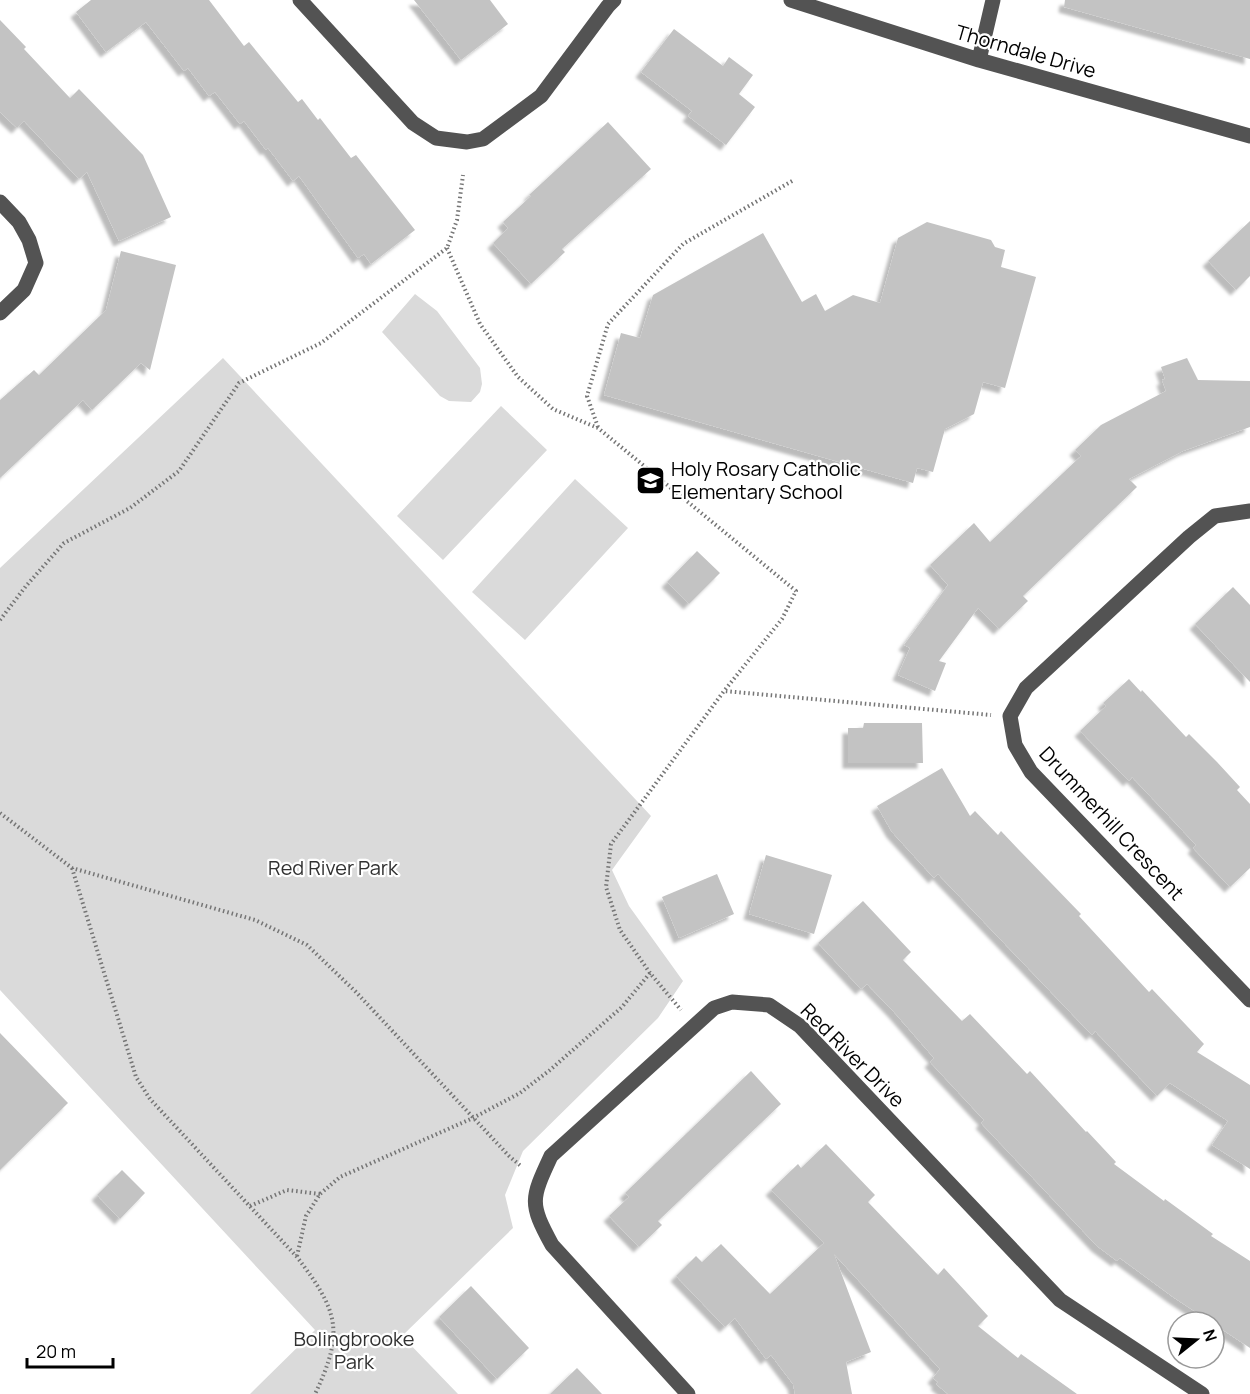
<svg xmlns="http://www.w3.org/2000/svg" width="1250" height="1394" viewBox="0 0 1250 1394" font-family="Manrope,sans-serif">
	<style>
		.green { fill: #dadada }
		.building { fill: #c3c3c3; filter: url(#shadow) }
		.lines { fill: none; stroke-linecap: round; stroke-linejoin: round }
		.path { stroke: #757575; stroke-width: 4; stroke-dasharray: 1.5 3; stroke-linecap: butt }
		.minor { stroke: #535353; stroke-width: 15 }
		.labels { text-anchor: middle; dominant-baseline: central; stroke-width: 4.5; stroke-linejoin: round; paint-order: stroke }
		.street-label { font-size: 20px; fill: #000; stroke: #fff }
		.poi-label { font-size: 20px; fill: #000; stroke: #fff; text-anchor: start }
		.park-label { font-size: 20px; fill: #313131; stroke: #fff }
	</style>
	<defs>
		<filter id="shadow"><feDropShadow dx="-5.5" dy="5.5" stdDeviation="1.5" flood-color="#0004"/></filter>
	</defs>
	<rect width="100%" height="100%" fill="#fff"/>
	<!-- green -->
	<path class="green" d="M415,294L437,311L480,368L482,384L480,392L471,402L449,401L440,396L382,332Z
		M223,358L651,816L612,870L629,906L683,981L658,1018L523,1151L505,1195L513,1228L402,1336L458,1394H250L315,1330L0,990V568Z
		M501,406L547,450L443,560L397,516Z
		M575,479L628,528L525,640L472,592Z"/>
	<!-- building -->
	<path class="building" d="M91,0H209L244,46L249,42L298,102L302,99L318,120L320,118L351,158L356,155L415,230L371,264L364,254L358,258L299,176L293,181L268,148L266,150L244,121L240,124L215,92L209,96L188,68L184,71L146,22L106,52L76,12Z
		M414,0H490L508,24L461,60Z
		M1065,0H1250V59L1064,7Z
		M0,20L26,47L24,49L70,98L79,89L143,155L171,217L119,241L87,172L79,179L24,121L17,128L0,112Z
		M674,29L723,66L729,57L753,75L739,94L755,107L726,145L688,116L692,111L641,72Z
		M608,122L651,169L562,249L565,252L531,284L493,243L508,228L503,222L531,196L529,195Z
		M1250,221V276L1236,290L1208,261Z
		M927,222L991,240L995,247L1005,250L1001,267L1036,277L1005,388L983,382L974,414L945,429L933,472L917,468L913,483L604,395L621,333L640,338L653,295L763,233L802,302L816,294L825,311L853,295L880,303L898,238Z
		M121,251L176,265L150,370L141,363L92,410L83,400L0,478V400L34,370L39,375L106,310Z
		M1187,358L1198,380L1250,381V427L1183,451L1129,479L1137,487L1023,596L1028,601L999,629L978,608L939,661L946,663L935,691L898,675L910,648L904,645L948,585L930,565L974,523L990,542L1081,456L1075,450L1101,425L1166,391L1162,380L1165,379L1161,367Z
		M697,551L720,573L689,604L667,582Z
		M1233,587L1250,605V682L1195,624Z
		M1129,679L1141,692L1142,690L1186,737L1189,734L1217,762L1240,787L1237,790L1250,804V868L1230,887L1193,848L1196,845L1168,815L1132,777L1129,781L1080,731L1106,706L1103,703Z
		M864,723H922L923,763H848V728H863Z
		M942,768L970,816L975,811L998,835L1001,831L1019,850L1081,914L1079,916L1149,992L1152,989L1204,1044L1197,1052L1250,1085V1169L1212,1145L1228,1121L1170,1083L1157,1096L1095,1031L1092,1035L938,874L934,878L892,832L877,806Z
		M766,855L832,875L814,934L749,914Z
		M717,874L734,914L679,938L662,897Z
		M863,901L911,952L903,960L962,1021L970,1014L1027,1074L1030,1071L1086,1132L1087,1131L1116,1162L1114,1164L1164,1201L1165,1199L1213,1234L1211,1236L1250,1261V1348L1214,1324V1322H1211L1173,1297L1120,1258L1117,1261L1097,1246L981,1123L984,1120L930,1062L934,1058L894,1012L867,984L861,989L818,943Z
		M0,1033L68,1103L0,1170Z
		M751,1071L781,1104L658,1221L662,1225L639,1247L609,1216L629,1197L625,1193Z
		M826,1144L875,1195L868,1202L938,1275L944,1268L988,1316L978,1326L1018,1358L1021,1354L1077,1394H948L936,1384L938,1382L933,1378L940,1369L834,1254L871,1352L846,1362L852,1394H795L793,1384L771,1355L766,1359L735,1318L725,1327L676,1276L696,1256L702,1262L721,1244L770,1294L824,1243L771,1190L798,1164L801,1168Z
		M122,1170L145,1193L120,1219L97,1195Z
		M471,1286L529,1348L497,1379L439,1317Z
		M577,1368L602,1394H550Z"/>
	<g class="lines">
		<!-- path -->
		<path class="path" d="M447,248L480,324L518,377L553,409L598,428L796,591L782,619L724,691
			M598,427L587,396L608,324L683,244L794,180
			M0,620L26,586L64,543L130,508L179,471L239,383L321,343L447,248L457,220L463,175
			M0,813L72,868L255,920L307,945L356,992L509,1156L522,1167
			M72,868L136,1077L150,1099L297,1257C338,1311 345,1331 315,1394
			M650,973L620,930L606,887L611,844L724,691L991,715
			M250,1206L287,1190L320,1194
			M297,1256L306,1216L320,1194L340,1177L473,1118L520,1093L550,1070L622,1007L650,973L681,1010"/>
		<!-- minor -->
		<path class="minor" d="M300,0L413,123L436,138L467,142L483,139L541,96L608,6L614,0
			M791,0L979,60L1250,136
			M979,60L993,0
			M0,202L19,222L29,240L36,263L24,290L0,313
			M1250,511L1215,516L1189,537L1026,688L1010,716L1015,745L1031,772L1250,1000
			M688,1394L552,1245C529,1203 531,1199 551,1156L714,1008L732,1002L769,1005L800,1026L1060,1300L1202,1394"/>
	</g>
	<!-- icons -->
	<defs>
		<symbol id="school-square" viewBox="-11 -11 22 22"><rect x="-9" y="-9" width="18" height="18" rx="4" fill="#000" stroke="#fff"/><path d="M0-5L7-2L0 1L-7-2ZM-4 1L0 2.5L4 1V4Q0 6-4 4Z" fill="#fff"/></symbol>
	</defs>
	<g fill-rule="evenodd">
		<use href="#school-square" x="634" y="464" width="33" height="33"/>
	</g>
	<g class="labels">
		<!-- street labels -->
		<g class="street-label">
			<text transform="translate(1026 51) rotate(16)">Thorndale Drive</text>
			<text transform="translate(1112 823) rotate(47)">Drummerhill Crescent</text>
			<text transform="translate(853 1055) rotate(45)">Red River Drive</text>
		</g>
		<!-- poi labels -->
		<g class="poi-label">
			<text x="671" y="468">Holy Rosary Catholic<tspan x="671" dy="23">Elementary School</tspan></text>
		</g>
		<!-- park labels -->
		<g class="park-label">
			<text x="333" y="867">Red River Park</text>
			<text x="354" y="1338">Bolingbrooke<tspan x="354" dy="23">Park</tspan></text>
		</g>
	</g>
	<!-- north arrow -->
	<g transform="translate(1196 1340) rotate(72)"><circle r="28" fill="#ffffff" stroke="#999999" stroke-width="1.5"/>
	<path d="M0-4.5L10 22L0 15L-10 22Z" fill="#000000"/>
	<text y="-9" font-size="16" font-weight="bold" text-anchor="middle" fill="#000000">N</text>
	</g>
	<!-- scale -->
	<path d="M27 1358v9h86v-9" fill="none" stroke="#000000" stroke-width="3"/>
	<text x="36" y="1358" font-size="18" fill="#000000" stroke="#ffffff" stroke-width="4.5" paint-order="stroke">20 m</text>
</svg>
